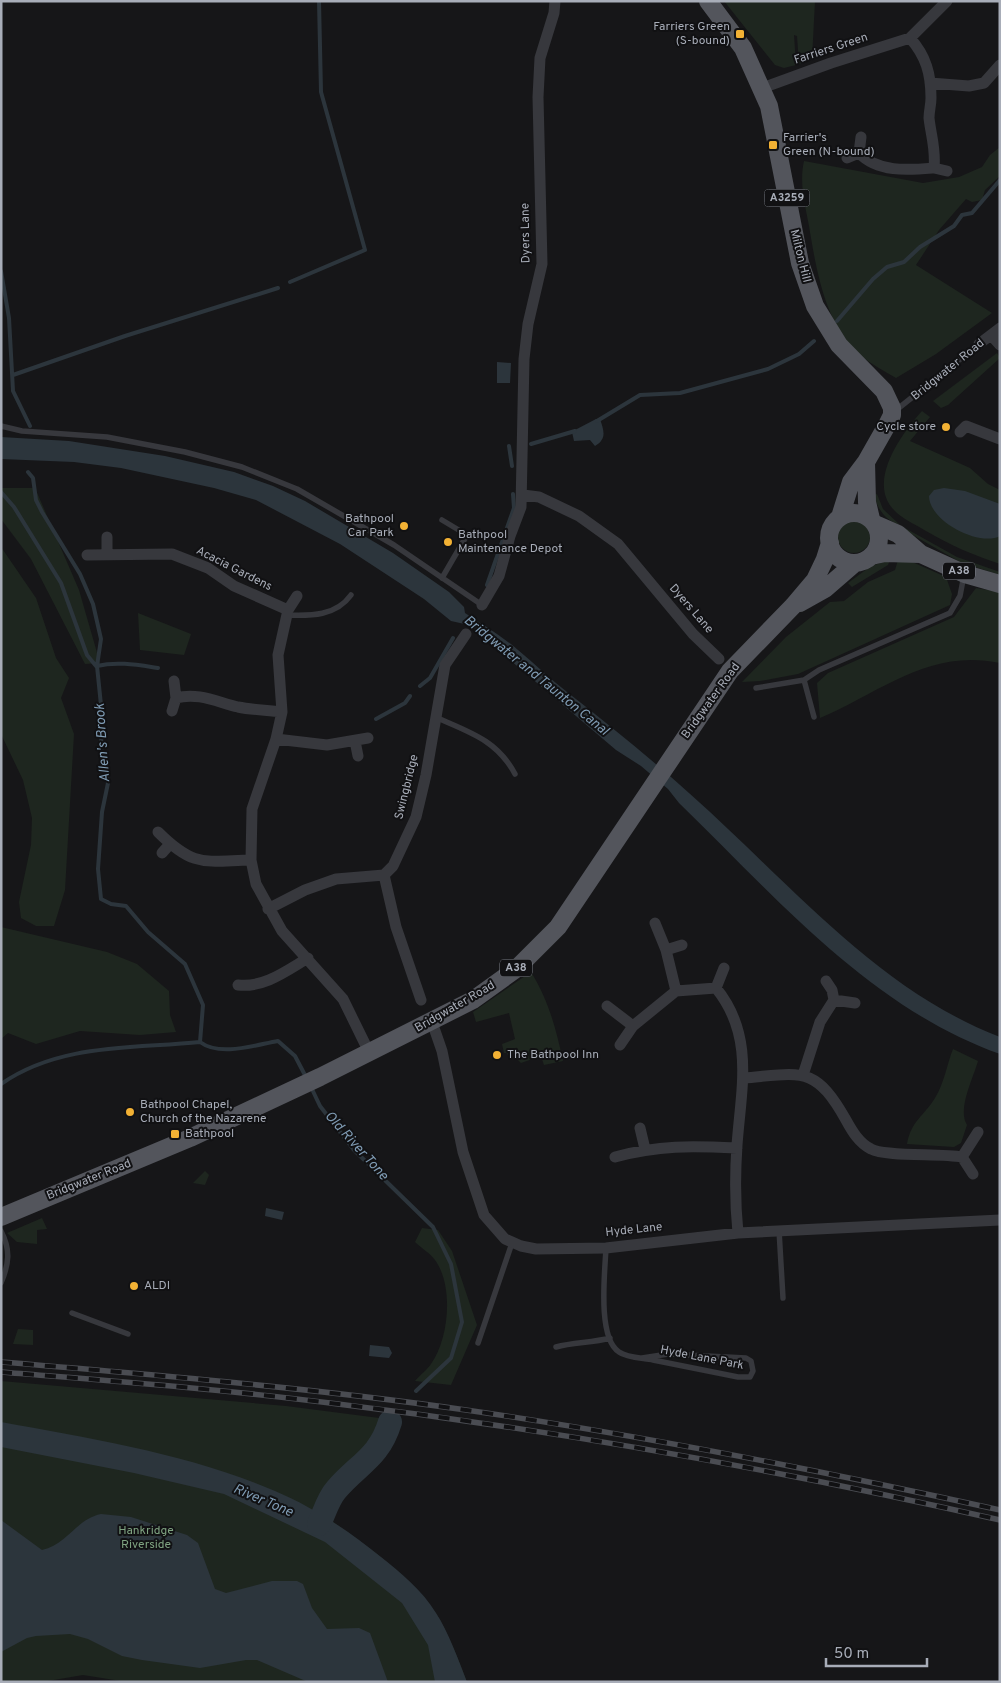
<svg xmlns="http://www.w3.org/2000/svg" width="1001" height="1683" viewBox="0 0 1001 1683" font-family="Overpass,sans-serif">
	<style>
		.green { fill: #1e261f }
		.water { fill: #2c353c }
		.lines { fill: none; stroke-linecap: round; stroke-linejoin: round }
		.stream { stroke: #2c353c; stroke-width: 4 }
		.river { stroke: #2c353c; stroke-width: 24 }
		.lane { stroke: #37383d; stroke-width: 5.5 }
		.street { stroke: #37383d; stroke-width: 11 }
		.primary { stroke: #53555c; stroke-width: 18 }
		.rail-casing { stroke: #4a4c52; stroke-width: 5.5 }
		.rail { stroke: #111113; stroke-width: 4; stroke-dasharray: 11; stroke-linecap: butt }
		.poi-dot { fill: #f2b134; stroke: #111113; stroke-width: 2 }
		.labels { text-anchor: middle; dominant-baseline: central; stroke-width: 4; stroke-linejoin: round; paint-order: stroke }
		.shield { fill: #111113; stroke: #7b7e86; stroke-width: 1 }
		.shield-label { font-size: 11px; font-weight: bold; fill: #a8adb8 }
		.poi-label { font-size: 12px; fill: #a8adb8; stroke: #111113; text-anchor: start }
		.street-label { font-size: 12px; fill: #a8adb8; stroke: #111113 }
		.park-label { font-size: 12px; fill: #7fa381; stroke: #111113 }
		.water-label { font-size: 14px; font-style: italic; fill: #7f9bb3; stroke: #111113 }
	</style>
	<rect width="100%" height="100%" fill="#161618"/>
	<!-- green -->
	<path class="green" d="M724,1H815L812,59L799,64L797,36L794,35L796,65L784,68L775,65Z
		M1000,147V176L985,190L982,200L972,202L966,199L939,230L916,265L992,313L936,354L896,378C884,371 871,364 860,355C825,326 816,268 809,226C805,204 799,183 804,161L923,183L959,177L982,167L990,155Z
		M997,353L1000,358L948,405L941,408L933,401Z
		M922,411L930,417L910,441L970,468L988,484L1000,490V564C973,555 950,545 926,531C915,524 902,519 894,510C866,481 903,432 922,411Z
		M1,488H35L79,590L100,663L85,664L31,559L1,519Z
		M877,494L883,509L900,525C885,520 878,510 874,495Z
		M838 537a16 16 0 1 1 32 0a16 16 0 1 1-32 0Z
		M905,528L957,557L1000,572V575L960,562L904,530Z
		M1,547L36,598L56,658L69,678L61,698L74,734L65,890L54,926H36L21,918L19,902L31,845L32,818L23,780L1,734Z
		M890,560L888,565L852,587L848,583L871,566Z
		M898,560L910,561L946,577L952,594L950,605L798,674L760,681L742,682L786,637L830,602L844,601L868,582L895,570Z
		M976,588L1000,592V663C929,648 881,692 820,718L817,683L828,673L954,617Z
		M138,613L191,634L184,655L140,650Z
		M1,927L107,952L137,964L169,991L170,1015L176,1032L140,1035L80,1031L36,1044L8,1033L1,1039Z
		M531,972C549,1001 556,1029 563,1061L544,1065L541,1056L521,1063L516,1058H509L507,1053H504L502,1044L515,1039L509,1013L476,1022L473,1012Z
		M953,1049L978,1061C973,1079 957,1109 967,1125L961,1143L954,1147L907,1144C911,1121 924,1116 935,1098C944,1084 947,1064 953,1049Z
		M205,1171L209,1175L205,1185L193,1183Z
		M42,1218L47,1229L37,1230V1244L17,1242L7,1233Z
		M422,1228L438,1230L452,1251L477,1325L451,1385L415,1381C420,1375 427,1370 431,1364C449,1339 454,1286 435,1260C430,1253 421,1248 415,1242Z
		M18,1329L33,1330V1345L13,1344Z
		M1,1381L286,1406L387,1419L394,1435L391,1448L346,1486L331,1508L329,1519C367,1546 407,1573 435,1612C446,1628 460,1663 467,1682H127L83,1675L48,1681L1,1682Z"/>
	<!-- water -->
	<path class="water" d="M497,362L511,363L510,383H497Z
		M596,419H600C604,431 607,439 595,446L590,440L574,441L572,432L575,430Z
		M1,437L69,441L165,456L234,472L273,486L305,501L393,553L449,592L464,607L465,613C483,625 502,636 518,650C534,663 550,679 567,692C622,735 677,780 728,829C811,907 891,995 1000,1037V1054C870,1008 775,896 679,803L668,789L641,766L616,750L469,625L451,621L424,599L340,544L256,500L214,488L121,468L74,462L1,459Z
		M944,488L965,491L1000,504V536C979,547 929,521 929,496L934,490Z
		M266,1208L284,1212L282,1220L265,1216Z
		M370,1345L389,1347L392,1353L389,1358L369,1356Z
		M1,1422C93,1439 189,1454 275,1491C313,1507 349,1531 381,1557C401,1573 422,1590 436,1613C448,1631 459,1661 467,1682H435L428,1645L402,1603L325,1542L224,1494L134,1473L1,1447Z
		M101,1514L131,1517L187,1535L198,1543L215,1589L226,1593L272,1581H297L303,1584L312,1608L327,1629L359,1628L370,1633L388,1682H308L257,1660H246L200,1668L142,1660L122,1656L88,1639L70,1634L36,1636L27,1638L1,1652V1520L42,1550C67,1545 76,1519 101,1514Z"/>
	<g class="lines">
		<!-- stream -->
		<path class="stream" d="M1,271L9,318L13,391L30,426
			M290,282L365,250L321,92L319,1
			M837,321L873,279L887,267L904,262L920,247L954,226L962,215L972,213L1000,180
			M13,375L125,336L278,288
			M597,421L640,395L680,393L768,369L799,354L814,341
			M531,444L575,431
			M509,446L512,466
			M28,472L33,478L36,500L42,512L80,574L93,604L101,639L97,666L102,715L101,749L108,783L102,812L98,869L101,899L111,904L126,906L148,932L185,964L203,1005L200,1042
			M1,492L14,507L61,583L87,655L96,666
			M487,585L514,508L513,494
			M97,666C117,661 138,665 158,668
			M420,686L430,678L453,638
			M376,719L405,703L410,696
			M1,1084C60,1043 132,1049 200,1042C220,1057 255,1045 278,1041L295,1056L307,1079
			M311,1087L320,1106L354,1150L433,1227L451,1264L462,1322L451,1358L416,1391"/>
		<!-- river -->
		<path class="river" d="M319,1524C324,1514 328,1499 336,1490C358,1464 379,1458 390,1422"/>
		<!-- lane -->
		<path class="lane" d="M895,411L979,344
			M1,426L22,431L107,437L185,452L242,467L297,489L394,545L482,605
			M442,520L467,535L442,578
			M287,615C311,616 336,616 351,595
			M804,680L814,717
			M756,688L804,680L819,670L950,613L960,596L964,575
			M435,717C469,732 497,740 515,774
			M779,1230L783,1298
			M1,1231C11,1250 9,1264 1,1283
			M606,1248C605,1271 597,1338 619,1352C627,1358 644,1358 653,1360L738,1377H750L753,1371L751,1361L746,1358L668,1354L642,1358
			M72,1313L128,1334
			M478,1343L512,1243
			M556,1347C574,1342 592,1343 610,1338"/>
		<!-- street -->
		<path class="street" d="M930,83L969,86L984,83L1000,65
			M762,88L831,63L910,38L947,1
			M859,153C878,173 909,170 934,168C936,149 931,136 929,118C929,111 931,105 931,98C931,74 926,56 910,38
			M847,158L859,153L861,137
			M934,168L947,171
			M991,335L1000,345
			M979,344L1000,328
			M960,432L966,426L1000,439
			M523,495L539,497L579,516L618,544L693,634L719,659
			M107,537V554
			M87,555L172,554L208,568L234,586L288,610L278,655L282,712
			M482,605L499,576L510,536L521,507L524,359L528,324L542,264L538,97L540,58L554,13L555,1
			M288,610L297,596
			M174,681L176,698
			M172,711L176,698C198,692 217,702 238,707C252,710 267,710 282,712L276,739L252,809L251,860L256,884L282,931L343,999L369,1052
			M276,739L327,745L368,738
			M355,741L358,756
			M158,832C194,868 204,861 251,860
			M162,853L170,844
			M384,875L393,866L416,817L426,775L445,665L466,634
			M384,875L396,927L421,1000
			M268,909L305,890L336,879L384,875
			M655,923L666,950L676,991
			M666,950L682,945
			M238,985C264,988 286,971 308,958
			M716,988L724,968
			M834,1000L855,1003
			M607,1006L633,1026
			M432,1022L442,1051L463,1152L484,1215L505,1239L521,1246L536,1249L606,1248L738,1233L1000,1220
			M620,1045L633,1026L676,991L716,988C755,1036 741,1089 737,1145C735,1174 735,1204 738,1233
			M803,1075L820,1022L834,1000L832,990L826,981
			M744,1078C802,1073 815,1065 846,1120C852,1131 859,1143 871,1149C886,1157 940,1153 962,1157L978,1132
			M640,1128L645,1149
			M615,1157C659,1145 691,1146 737,1148
			M962,1157L973,1174"/>
		<!-- primary -->
		<path class="primary" d="M708,1L743,48L769,106L800,263L815,306L839,345L884,391L892,408V415L887,425L866,462L851,482L840,517
			M866,462L867,502L871,519
			M829 538a25 25 0 1 1 50 0a25 25 0 1 1-50 0Z
			M875,524L898,534L921,554L965,574L1000,584
			M871,556L885,553L921,554
			M800,603L825,589L855,563
			M1,1217L190,1138L320,1077L473,1000L516,969L558,927L730,671L793,606L815,580L825,559L830,543"/>
		<defs>
			<path id="rail" d="M1,1362C156,1375 312,1388 466,1410C645,1436 823,1471 1000,1510
				M1,1372C111,1381 221,1389 330,1403C555,1430 779,1470 1000,1520"/>
		</defs>
		<!-- rail casing -->
		<use href="#rail" class="rail-casing"/>
		<!-- rail -->
		<use href="#rail" class="rail"/>
	</g>
	<!-- markers -->
	<g class="poi-dot">
		<rect x="735" y="29" width="10" height="10" rx="2.5"/>
		<rect x="768" y="140" width="10" height="10" rx="2.5"/>
		<circle cx="946" cy="427" r="5"/>
		<circle cx="404" cy="526" r="5"/>
		<circle cx="448" cy="542" r="5"/>
		<circle cx="497" cy="1055" r="5"/>
		<circle cx="130" cy="1112" r="5"/>
		<rect x="170" y="1129" width="10" height="10" rx="2.5"/>
		<circle cx="134" cy="1286" r="5"/>
	</g>
	<g class="labels">
		<!-- shield labels -->
		<g class="shield">
			<rect x="764.5" y="189.5" width="45" height="17" rx="4"/>
			<rect x="943" y="562.5" width="32" height="17" rx="4"/>
			<rect x="500" y="959.5" width="32" height="17" rx="4"/>
		</g>
		<g class="shield-label">
			<text x="787" y="198">A3259</text>
			<text x="959" y="571">A38</text>
			<text x="516" y="968">A38</text>
		</g>
		<!-- poi labels -->
		<g class="poi-label">
			<text x="730" y="27" text-anchor="end">Farriers Green<tspan x="730" dy="14">(S-bound)</tspan></text>
			<text x="783" y="138">Farrier's<tspan x="783" dy="14">Green (N-bound)</tspan></text>
			<text x="936" y="427" text-anchor="end">Cycle store</text>
			<text x="394" y="519" text-anchor="end">Bathpool<tspan x="394" dy="14">Car Park</tspan></text>
			<text x="458" y="535">Bathpool<tspan x="458" dy="14">Maintenance Depot</tspan></text>
			<text x="507" y="1055">The Bathpool Inn</text>
			<text x="140" y="1105">Bathpool Chapel,<tspan x="140" dy="14">Church of the Nazarene</tspan></text>
			<text x="185" y="1134">Bathpool</text>
			<text x="144" y="1286">ALDI</text>
		</g>
		<!-- street labels -->
		<g class="street-label">
			<text transform="translate(831 49) rotate(-18)">Farriers Green</text>
			<text transform="translate(526 233) rotate(-91)">Dyers Lane</text>
			<text transform="translate(800 256) rotate(76)">Milton Hill</text>
			<text transform="translate(948 370) rotate(-39)">Bridgwater Road</text>
			<text transform="translate(234 569) rotate(27)">Acacia Gardens</text>
			<text transform="translate(691 609) rotate(49)">Dyers Lane</text>
			<text transform="translate(711 701) rotate(-54)">Bridgwater Road</text>
			<text transform="translate(407 787) rotate(-76)">Swingbridge</text>
			<text transform="translate(455 1007) rotate(-30)">Bridgwater Road</text>
			<text transform="translate(89 1180) rotate(-22)">Bridgwater Road</text>
			<text transform="translate(634 1230) rotate(-6)">Hyde Lane</text>
			<text transform="translate(702 1358) rotate(11)">Hyde Lane Park</text>
		</g>
		<!-- park labels -->
		<g class="park-label">
			<text x="146" y="1531">Hankridge<tspan x="146" dy="14">Riverside</tspan></text>
		</g>
		<!-- water labels -->
		<g class="water-label">
			<text transform="translate(536 676) rotate(39)">Bridgwater and Taunton Canal</text>
			<text transform="translate(103 743) rotate(-94)">Allen's Brook</text>
			<text transform="translate(356 1146) rotate(48)">Old River Tone</text>
			<text transform="translate(263 1501) rotate(23)">River Tone</text>
		</g>
	</g>
	<!-- border -->
	<rect width="1001" height="1683" fill="none" stroke="#a8adb8" stroke-width="5"/>
	<!-- scale -->
	<path d="M826 1658v8h101v-8" fill="none" stroke="#a8adb8" stroke-width="2.5"/>
	<text x="834" y="1658" font-size="15" fill="#a8adb8" stroke="#111113" stroke-width="4" paint-order="stroke">50 m</text>
</svg>
